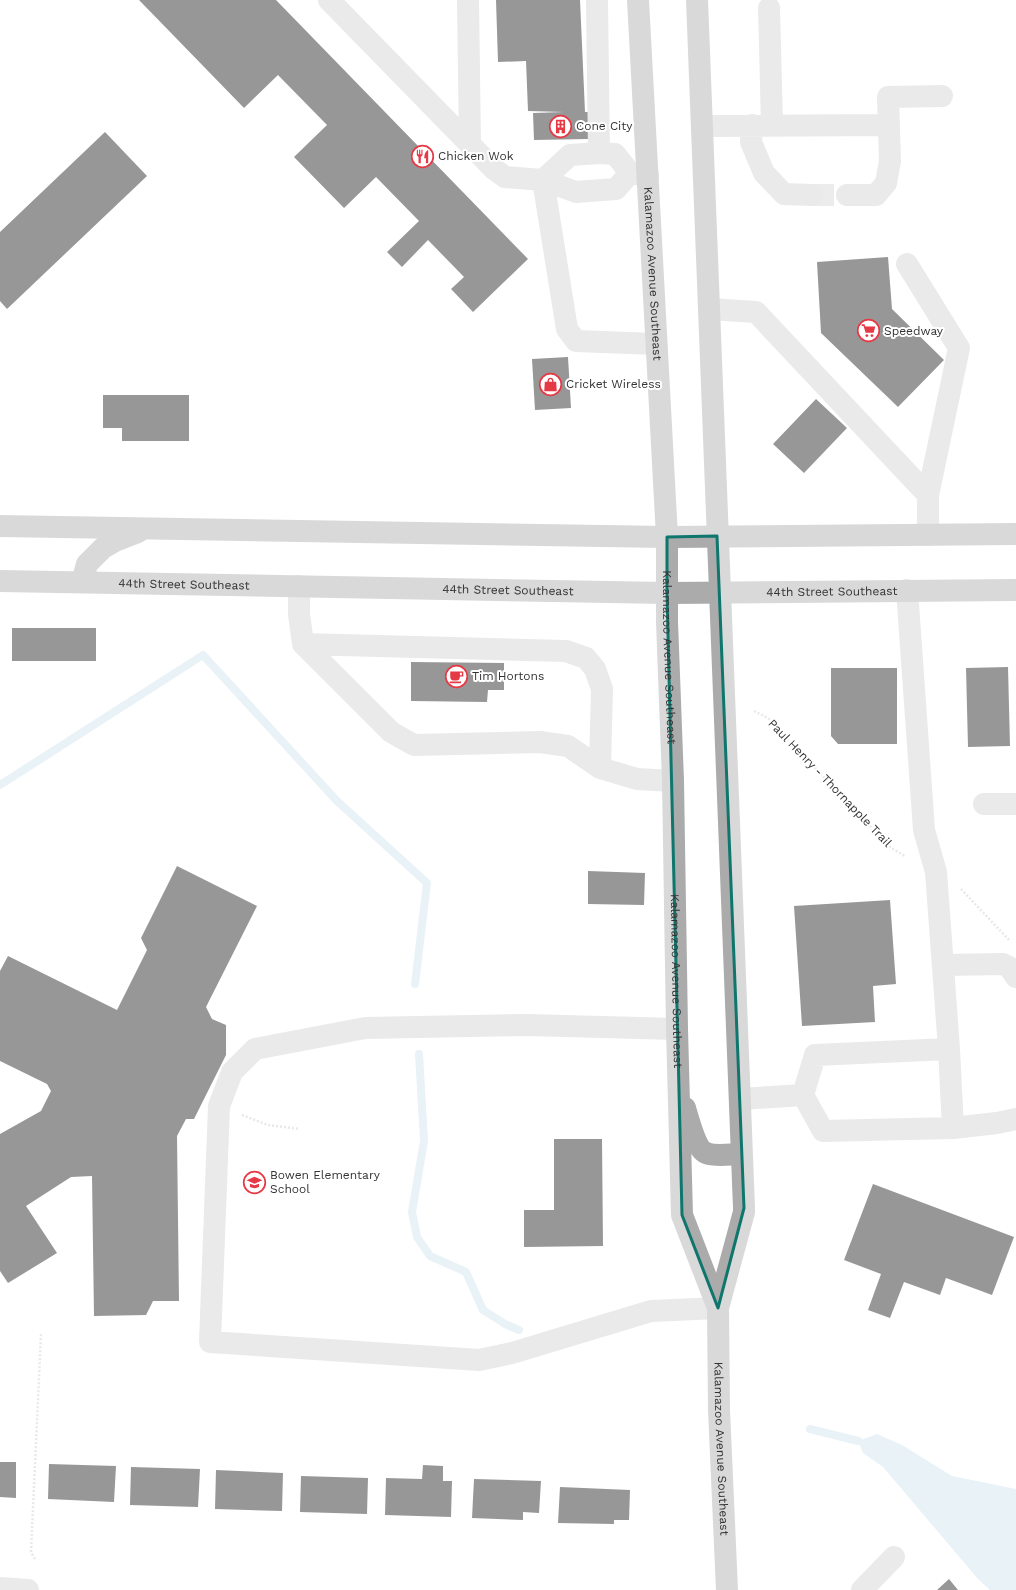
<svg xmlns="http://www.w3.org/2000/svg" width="1016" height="1590" viewBox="0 0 1016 1590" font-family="'Work Sans',sans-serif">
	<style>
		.water { fill: #cfe2ee }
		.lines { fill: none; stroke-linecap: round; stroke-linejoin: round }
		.stream { stroke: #cfe2ee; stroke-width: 8 }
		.building { fill: #1a1a1a }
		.minor-tunnel { stroke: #d6d6d6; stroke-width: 22; stroke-dasharray: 22 11; stroke-linecap: butt }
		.path { stroke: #cdcdcd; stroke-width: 2.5; stroke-dasharray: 2 2; stroke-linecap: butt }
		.minor { stroke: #d0d0d0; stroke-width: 22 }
		.major { stroke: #ababab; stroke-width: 22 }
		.marked { fill: none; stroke: #0f766e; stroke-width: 3; stroke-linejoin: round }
		.labels { text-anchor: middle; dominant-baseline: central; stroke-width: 4; stroke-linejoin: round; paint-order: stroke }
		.poi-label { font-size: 12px; fill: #333; stroke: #fff; text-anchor: start }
		.street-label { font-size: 12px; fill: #333; stroke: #fff }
	</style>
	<rect width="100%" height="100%" fill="#fff"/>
	<!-- water -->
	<path class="water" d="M877,1434L902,1445L952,1476L1016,1489V1590H990L978,1579L883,1467L863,1453L858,1441Z"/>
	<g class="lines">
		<!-- stream -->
		<path class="stream" d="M0,785L203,655L337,801L427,883L415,984
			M419,1054L424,1141L412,1212L417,1237L430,1256L466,1272L483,1310L505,1324L519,1330
			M810,1429L858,1441"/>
	</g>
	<!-- building -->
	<path class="building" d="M139,0H276L528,259L473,312L451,289L464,277L428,240L402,267L387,252L419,221L376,177L344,208L294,157L327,125L278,75L244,108Z
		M496,0H580L585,112H588V139L534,140L533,113L564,112L528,111L526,61L498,62Z
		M105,132L147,176L7,309L0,301V232Z
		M888,257L892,309L944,360L898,407L821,333L817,262Z
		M568,357L571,408L535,410L532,359Z
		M103,395H189V441H122V428H103Z
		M816,399L847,428L804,473L773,444Z
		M12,628H96V661H12Z
		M411,662L504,663V690H488L487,702L411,701Z
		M1008,667L1010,746L968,747L966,668Z
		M831,668H897V744H838L831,736Z
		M177,866L257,906L206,1007L212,1019L226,1025V1055L194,1119H186L177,1136L179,1301H153L146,1315L94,1316L92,1176L71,1177L26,1206L57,1253L8,1283L0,1271V1134L41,1111L51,1091L47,1084L0,1061V971L8,956L117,1010L147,950L141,938Z
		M588,871L645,873L644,905L588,904Z
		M890,900L896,984L873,986L875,1022L802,1026L794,906Z
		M554,1139H602L603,1246L524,1247V1210H554Z
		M873,1184L1014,1237L992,1295L946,1278L940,1295L904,1282L890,1318L868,1310L881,1274L844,1260Z
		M0,1462H16V1498L0,1497Z
		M49,1464L116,1466L114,1502L48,1499Z
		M423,1465L443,1466V1481H452L451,1517L385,1515L386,1478L422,1479Z
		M131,1467L200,1469L198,1507L130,1505Z
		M216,1470L283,1473L282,1511L215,1509Z
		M301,1476L368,1478L367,1514L300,1512Z
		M474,1479L541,1481L539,1513L523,1512V1520L472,1518Z
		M560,1487L630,1490L629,1520H614V1524L558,1523Z
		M949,1579L958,1590H937Z"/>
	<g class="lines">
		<!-- minor-tunnel -->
		<path class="minor-tunnel" d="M812,195H847"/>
		<!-- path -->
		<path class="path" d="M754,711L768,718L891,848L905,856
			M961,889L1010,941
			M242,1115L268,1125L300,1129
			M35,1559L31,1552L41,1334"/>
		<!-- minor -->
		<path class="minor" d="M329,0L494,169L505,177L543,180L567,329L576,341L656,344
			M468,0L470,145
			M597,0L599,153
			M769,8L772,125
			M752,125L751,142L764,173L784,194L812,195
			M702,126L888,125
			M630,173L616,189L576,192L543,180L570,155L599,153L615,154L630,173L648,176
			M847,195H876L886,183L890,161L888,97L942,96
			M907,264L959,348L928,495
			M709,309L756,312L928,495V535
			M299,586V614L303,644L391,732L414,745L540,742L568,746L600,768L637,779L673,781
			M907,590L924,830L936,872L949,1049
			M303,644L566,651L586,658L595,669L602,689L600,768
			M984,804H1016
			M943,965L1003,964L1009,967L1016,977
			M677,1029L527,1025L365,1028L255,1049L232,1072L219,1106L210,1342L479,1360L512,1353L651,1311L718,1308
			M740,1099L803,1095L815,1055L949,1049L953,1128L823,1131L803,1095
			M953,1128L997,1123L1016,1119
			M0,1588L28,1590
			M862,1590L894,1557"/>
		<!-- major -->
		<g class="major">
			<path id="s1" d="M638,0L667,537V622L673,781L677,1029L682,1215L718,1308"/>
			<path id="s2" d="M697,0L744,1208V1212L718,1308L719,1410L727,1590"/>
			<path d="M0,526L667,537L1016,534"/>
			<path id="s3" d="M0,581L667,593L1016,590"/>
			<path d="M82,582L87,564L103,548L115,541L138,532"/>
			<path d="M685,1108C688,1118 696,1149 706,1153C716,1157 731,1154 741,1154"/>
		</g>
	</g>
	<!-- marked area -->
	<path d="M0 0H1016V1590H0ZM717,536L744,1208L718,1308L682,1215L667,593V537Z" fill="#fff" fill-opacity=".55" fill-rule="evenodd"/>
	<path class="marked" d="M717,536L744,1208L718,1308L682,1215L667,593V537Z"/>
	<!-- icons -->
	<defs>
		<symbol id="building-ring" viewBox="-11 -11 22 22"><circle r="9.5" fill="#fff" stroke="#e63946" stroke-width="1.5"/><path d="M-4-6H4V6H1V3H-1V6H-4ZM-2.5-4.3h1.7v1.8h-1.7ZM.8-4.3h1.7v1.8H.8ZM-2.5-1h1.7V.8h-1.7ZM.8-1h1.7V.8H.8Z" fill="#e63946"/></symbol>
		<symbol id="restaurant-ring" viewBox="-11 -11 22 22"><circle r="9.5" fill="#fff" stroke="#e63946" stroke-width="1.5"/><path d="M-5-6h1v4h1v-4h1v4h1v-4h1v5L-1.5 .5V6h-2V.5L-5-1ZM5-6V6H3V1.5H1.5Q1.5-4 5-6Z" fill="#e63946"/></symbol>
		<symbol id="supermarket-ring" viewBox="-11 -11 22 22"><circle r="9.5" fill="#fff" stroke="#e63946" stroke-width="1.5"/><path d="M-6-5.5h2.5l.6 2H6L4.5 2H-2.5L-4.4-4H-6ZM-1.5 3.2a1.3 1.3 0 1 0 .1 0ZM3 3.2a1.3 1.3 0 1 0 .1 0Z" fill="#e63946"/></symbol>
		<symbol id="shop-ring" viewBox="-11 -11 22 22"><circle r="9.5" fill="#fff" stroke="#e63946" stroke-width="1.5"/><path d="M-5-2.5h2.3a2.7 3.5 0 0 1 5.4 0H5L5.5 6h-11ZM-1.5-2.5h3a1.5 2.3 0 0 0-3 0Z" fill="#e63946"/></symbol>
		<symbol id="cafe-ring" viewBox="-11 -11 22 22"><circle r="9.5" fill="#fff" stroke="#e63946" stroke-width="1.5"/><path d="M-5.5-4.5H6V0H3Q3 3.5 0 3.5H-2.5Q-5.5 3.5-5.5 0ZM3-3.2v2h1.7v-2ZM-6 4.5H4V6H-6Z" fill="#e63946"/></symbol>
		<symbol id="school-ring" viewBox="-11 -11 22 22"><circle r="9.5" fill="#fff" stroke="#e63946" stroke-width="1.5"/><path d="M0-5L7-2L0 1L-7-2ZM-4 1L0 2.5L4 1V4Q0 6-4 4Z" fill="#e63946"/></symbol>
	</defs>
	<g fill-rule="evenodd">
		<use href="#building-ring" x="548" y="114" width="25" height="25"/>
		<use href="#restaurant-ring" x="410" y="144" width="25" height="25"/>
		<use href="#supermarket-ring" x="856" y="318" width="25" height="25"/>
		<use href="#shop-ring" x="538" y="372" width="25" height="25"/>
		<use href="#cafe-ring" x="444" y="664" width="25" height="25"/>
		<use href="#school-ring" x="242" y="1170" width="25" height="25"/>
	</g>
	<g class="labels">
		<!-- poi labels -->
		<g class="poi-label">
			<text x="576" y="126">Cone City</text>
			<text x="438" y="156">Chicken Wok</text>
			<text x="884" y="331">Speedway</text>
			<text x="566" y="384">Cricket Wireless</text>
			<text x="472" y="676">Tim Hortons</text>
			<text x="270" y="1175">Bowen Elementary<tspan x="270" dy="14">School</tspan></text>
		</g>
		<!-- street labels -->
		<g class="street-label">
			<text stroke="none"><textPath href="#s1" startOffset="274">Kalamazoo Avenue Southeast</textPath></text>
			<text stroke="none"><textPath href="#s3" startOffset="184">44th Street Southeast</textPath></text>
			<text stroke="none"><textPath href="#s3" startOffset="508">44th Street Southeast</textPath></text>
			<text stroke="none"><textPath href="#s3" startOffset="832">44th Street Southeast</textPath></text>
			<text stroke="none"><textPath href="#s1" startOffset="658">Kalamazoo Avenue Southeast</textPath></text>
			<text transform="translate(830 783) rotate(46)">Paul Henry - Thornapple Trail</text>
			<text stroke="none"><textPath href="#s1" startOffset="982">Kalamazoo Avenue Southeast</textPath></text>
			<text stroke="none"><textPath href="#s2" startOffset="1453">Kalamazoo Avenue Southeast</textPath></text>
		</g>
	</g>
</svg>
